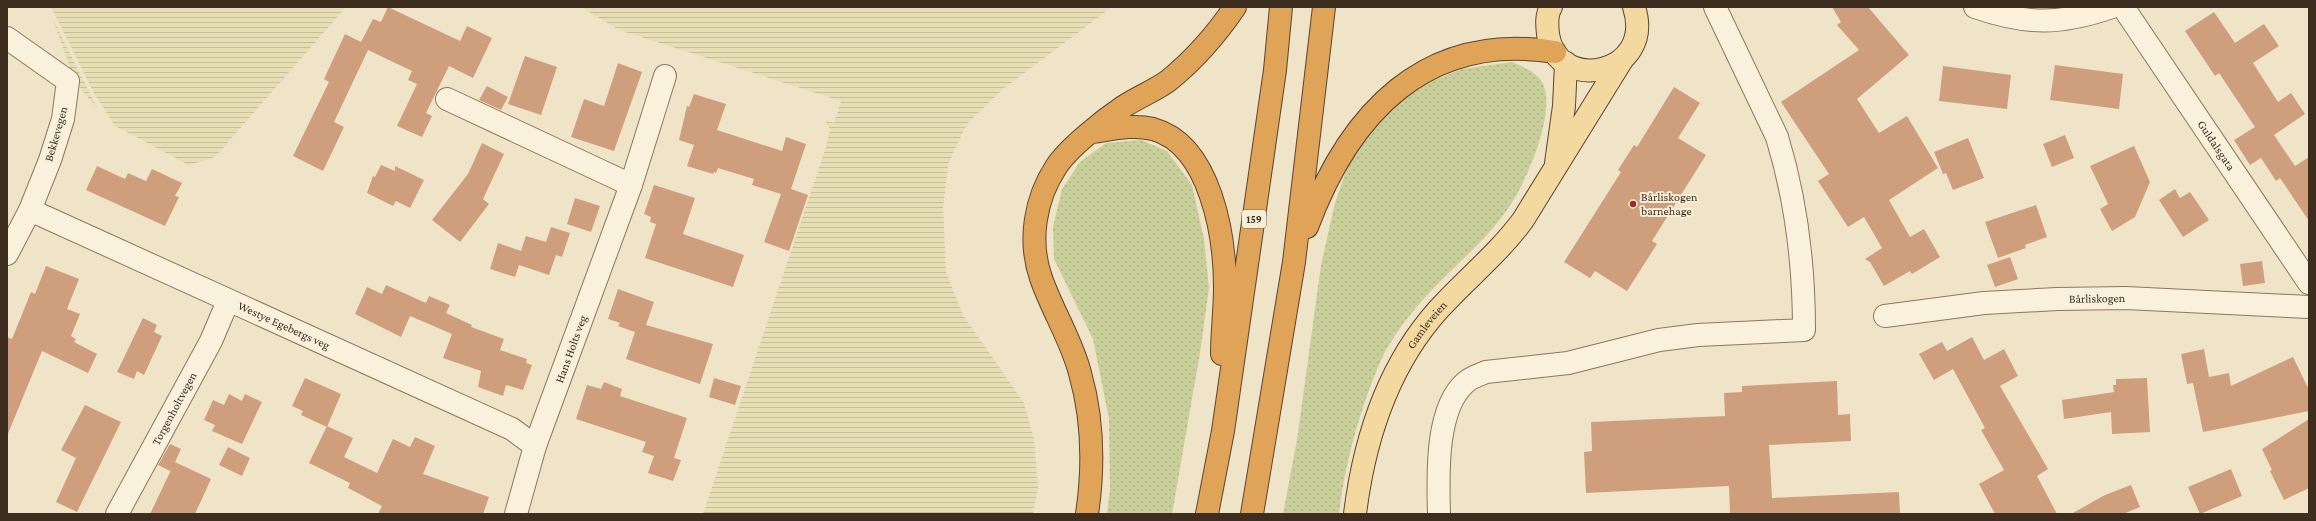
<svg xmlns="http://www.w3.org/2000/svg" width="2316" height="521" viewBox="0 0 2316 521" font-family="'Crimson Pro',serif">
	<style>
		.farmland { fill: url(#farmland-rules) }
		.grass { fill: url(#grass-dots) }
		.building { fill: #cf9f7d }
		.lines { fill: none; stroke-linecap: round; stroke-linejoin: round }
		.minor-casing { stroke: #8d765c; stroke-width: 24 }
		.major-casing { stroke: #5b4430; stroke-width: 24 }
		.highway-casing { stroke: #5b4430; stroke-width: 24 }
		.minor { stroke: #faf1dc; stroke-width: 22 }
		.major { stroke: #f3d9a0; stroke-width: 22 }
		.highway { stroke: #e0a458; stroke-width: 22 }
		.poi-dot { fill: #9e2a2b; stroke: #f7eed8; stroke-width: 1.5 }
		.labels { text-anchor: middle; dominant-baseline: central; stroke-width: 4; stroke-linejoin: round; paint-order: stroke }
		.shield { fill: #f7eed8; stroke: #756857; stroke-width: 1 }
		.shield-label { font-size: 11px; font-weight: bold; fill: #3d2e20 }
		.street-label { font-size: 12px; fill: #3d2e20; stroke: #f7eed8 }
		.poi-label { font-size: 12px; fill: #3d2e20; stroke: #f7eed8; text-anchor: start }
	</style>
	<defs>
		<pattern id="farmland-rules" width="6" height="5" patternUnits="userSpaceOnUse"><rect width="6" height="5" fill="#e6deb5"/><path d="M0 2.5h6" fill="none" stroke="#c6bf9b"/></pattern>
		<pattern id="grass-dots" width="8" height="8" patternUnits="userSpaceOnUse"><rect width="8" height="8" fill="#c9cf9b"/><path d="M2 2h.1M6 6h.1" fill="none" stroke="#aeb285" stroke-width="1.8" stroke-linecap="round"/></pattern>
	</defs>
	<rect width="100%" height="100%" fill="#f0e4c8"/>
	<!-- farmland -->
	<path class="farmland" d="M51,7H346L215,157L189,165L115,126L94,93Z
		M581,7H1112L1003,89L967,124L948,164L943,209L946,272L963,315L1024,403L1034,439L1038,487L1033,514H703L826,147L830,129L825,120L834,123L841,101L619,30Z
		M52,17L97,108L75,82Z"/>
	<!-- grass -->
	<path class="grass" d="M1512,62C1523,67 1535,71 1542,82C1558,110 1526,183 1509,207C1487,240 1455,265 1429,293C1412,311 1395,333 1384,354C1379,363 1376,373 1372,382C1356,424 1344,470 1339,514H1283L1297,440L1321,265L1335,203L1348,165L1379,119L1413,88L1462,69Z
		M1141,140L1167,151L1192,185L1204,239L1209,288L1200,353L1172,514H1107L1110,490L1109,419L1093,339L1054,259L1053,227L1062,189L1080,162L1106,143Z"/>
	<!-- building -->
	<path class="building" d="M388,7L460,41L467,26L492,38L473,78L449,66L426,113L432,116L422,137L397,126L417,84L408,80L412,71L368,50L334,122L344,127L323,171L293,156L329,82L324,79L345,34L361,42L373,19L381,22Z
		M1832,7H1868L1909,55L1857,99L1879,133L1907,116L1938,168L1889,200L1910,237L1924,229L1940,257L1912,274L1910,271L1884,286L1870,262L1865,259L1882,248L1864,217L1848,227L1818,181L1829,174L1781,102L1859,50L1837,25L1841,22Z
		M2214,12L2235,43L2264,24L2279,46L2253,63L2278,102L2291,93L2305,114L2274,135L2295,166L2309,157V221L2280,178L2276,181L2261,158L2250,165L2234,140L2255,127L2219,73L2215,76L2185,31Z
		M525,56L557,67L541,115L508,104Z
		M618,63L642,72L614,151L571,137L584,99L604,106Z
		M2055,65L2123,74L2119,109L2050,100Z
		M1943,66L2011,75L2007,109L1939,101Z
		M487,86L508,97L501,110L479,100Z
		M1674,87L1700,103L1678,138L1706,155L1652,241L1657,244L1627,291L1595,271L1590,278L1564,262L1621,172L1618,170L1634,145L1637,147Z
		M694,94L726,104L717,130L782,151L786,137L806,144L791,189L808,195L789,251L764,242L781,194L752,185L754,179L718,168L716,173L714,172L713,174L687,166L694,145L679,140L687,106L689,107Z
		M2065,135L2074,158L2052,167L2043,144Z
		M1968,138L1984,178L1953,190L1946,173L1943,174L1934,152Z
		M482,143L504,154L483,199L489,204L460,242L432,220L468,174Z
		M2134,146L2150,182L2135,217L2112,231L2100,209L2108,204L2090,166Z
		M381,165L395,171V166L424,180L410,208L396,201L393,206L367,193L373,176L375,177Z
		M97,166L125,179L128,173L146,181L152,169L182,183L175,196L179,197L165,226L86,190Z
		M654,185L695,198L683,234L744,255L733,287L645,258L656,224L650,222L651,217L644,214Z
		M2175,189L2180,198L2190,192L2209,220L2183,237L2159,200Z
		M575,198L600,206L591,232L567,224Z
		M2036,205L2047,237L2025,245L2026,248L1998,258L1985,222Z
		M551,227L570,233L562,257L556,255L549,275L519,265L515,277L490,269L498,243L521,251L526,236L546,242Z
		M2010,257L2018,279L1995,287L1987,265Z
		M2262,261L2265,283L2243,286L2240,264Z
		M46,266L79,279L67,309L80,314L71,336L76,339L74,342L97,354L88,373L42,351L7,436V337L12,339L31,292L35,294Z
		M386,285L426,303L429,296L450,305L446,313L472,325L471,327L504,339L500,350L527,359L526,363L532,365L523,390L506,385L503,396L478,387L481,371L443,358L452,334L410,316L401,337L355,314L367,287L382,294Z
		M618,289L654,302L646,325L713,344L700,384L626,359L635,332L618,326L620,323L608,319Z
		M143,318L157,325L154,332L162,336L144,375L137,371L134,379L117,372Z
		M1972,337L1984,360L2004,349L2018,376L2000,386L2048,469L2037,476L2057,514H1995L1979,484L2004,470L1981,430L1985,428L1953,369L1934,380L1919,354L1942,342L1947,351Z
		M2204,349L2209,377L2229,373L2231,386L2293,357L2309,390V411L2203,432L2193,383L2187,384L2181,354Z
		M305,378L341,394L327,427L301,415L303,411L292,406Z
		M714,378L741,386L735,405L709,397Z
		M2147,378L2150,432L2112,434L2111,412L2064,419L2062,400L2114,392L2113,385H2116V379Z
		M1837,381L1838,415L1850,414L1851,441L1769,445L1772,498L1899,492L1900,514H1730L1729,486L1586,493L1584,452L1592,451L1591,422L1725,416L1724,393L1742,392V386Z
		M604,382L622,389L620,396L687,418L674,458L681,460L673,481L648,473L654,456L642,452L646,442L576,419L587,385L601,389Z
		M229,394L242,401L245,394L262,402L242,444L212,431L215,425L204,420L213,400L224,405Z
		M85,405L121,422L77,512L56,502L76,458L61,450Z
		M2309,419V488L2284,500L2270,471L2272,470L2262,449Z
		M327,426L353,438L344,457L377,473L393,439L410,447L415,437L435,446L423,474L489,497L483,514H378L382,506L348,488L350,483L309,463Z
		M170,444L181,449L175,462L211,479L195,514H150L172,468L170,471L158,465Z
		M228,447L250,458L242,476L219,465Z
		M2231,469L2242,496L2200,514L2188,487Z
		M2131,485L2140,507L2123,514H2071L2105,495Z"/>
	<g class="lines">
		<defs>
			<g id="minor">
				<path d="M1975,7C2027,25 2060,25 2112,7"/>
				<path id="s1" d="M2123,7L2309,283"/>
				<path d="M7,38L68,81L63,119L50,160L30,210L7,254"/>
				<path d="M447,99L631,185L535,446L516,514"/>
				<path d="M631,185L665,76"/>
				<path id="s2" d="M30,210L512,429L535,446"/>
				<path id="s3" d="M1885,316L1984,303L2057,299L2126,298L2309,307"/>
				<path id="s4" d="M117,514L211,341L228,301"/>
				<path d="M1439,514C1438,477 1435,408 1466,382C1472,377 1479,375 1486,372L1568,363L1659,340L1698,335L1804,330C1804,264 1796,199 1777,137L1715,7"/>
			</g>
			<g id="major">
				<path d="M1551,7C1546,15 1547,25 1548,34C1556,94 1656,76 1634,7"/>
				<path d="M1556,163L1564,106L1566,63"/>
				<path id="s5" d="M1355,514C1364,441 1388,366 1438,310C1466,279 1498,254 1523,220L1622,60"/>
			</g>
			<path id="highway" d="M1093,132C1113,129 1133,124 1153,129C1211,145 1225,237 1225,288C1225,310 1222,332 1222,354
				M1307,227C1349,114 1425,31 1555,52
				M1087,514C1094,467 1093,419 1080,373C1071,339 1052,310 1041,278C1028,241 1035,199 1056,167C1068,148 1104,120 1123,107C1138,97 1154,91 1168,81C1194,60 1216,35 1235,7
				M1207,514L1223,431L1275,70L1281,7
				M1252,514L1294,262L1324,7"/>
		</defs>
		<!-- minor casing -->
		<use href="#minor" class="minor-casing"/>
		<!-- major casing -->
		<use href="#major" class="major-casing"/>
		<!-- highway casing -->
		<use href="#highway" class="highway-casing"/>
		<!-- minor -->
		<use href="#minor" class="minor"/>
		<!-- major -->
		<use href="#major" class="major"/>
		<!-- highway -->
		<use href="#highway" class="highway"/>
	</g>
	<!-- markers -->
	<circle class="poi-dot" cx="1633" cy="204" r="4"/>
	<g class="labels">
		<!-- shield labels -->
		<rect class="shield" x="1242" y="210" width="24" height="18" rx="3"/>
		<g class="shield-label">
			<text x="1254" y="219">159</text>
		</g>
		<!-- street labels -->
		<g class="street-label">
			<text transform="translate(56 134) rotate(-74)">Bekkevegen</text>
			<text stroke="none"><textPath href="#s1" startOffset="167">Guldalsgata</textPath></text>
			<text stroke="none"><textPath href="#s3" startOffset="213">Bårliskogen</textPath></text>
			<text stroke="none"><textPath href="#s5" startOffset="205">Gamleveien</textPath></text>
			<text stroke="none"><textPath href="#s2" startOffset="279">Westye Egebergs veg</textPath></text>
			<text transform="translate(571 349) rotate(-70)">Hans Holts veg</text>
			<text stroke="none"><textPath href="#s4" startOffset="120">Torgenholtvegen</textPath></text>
		</g>
		<!-- poi labels -->
		<g class="poi-label">
			<text x="1641" y="197">Bårliskogen<tspan x="1641" dy="14">barnehage</tspan></text>
		</g>
	</g>
	<!-- border -->
	<rect width="2316" height="521" fill="none" stroke="#3d2e20" stroke-width="16"/>
</svg>
